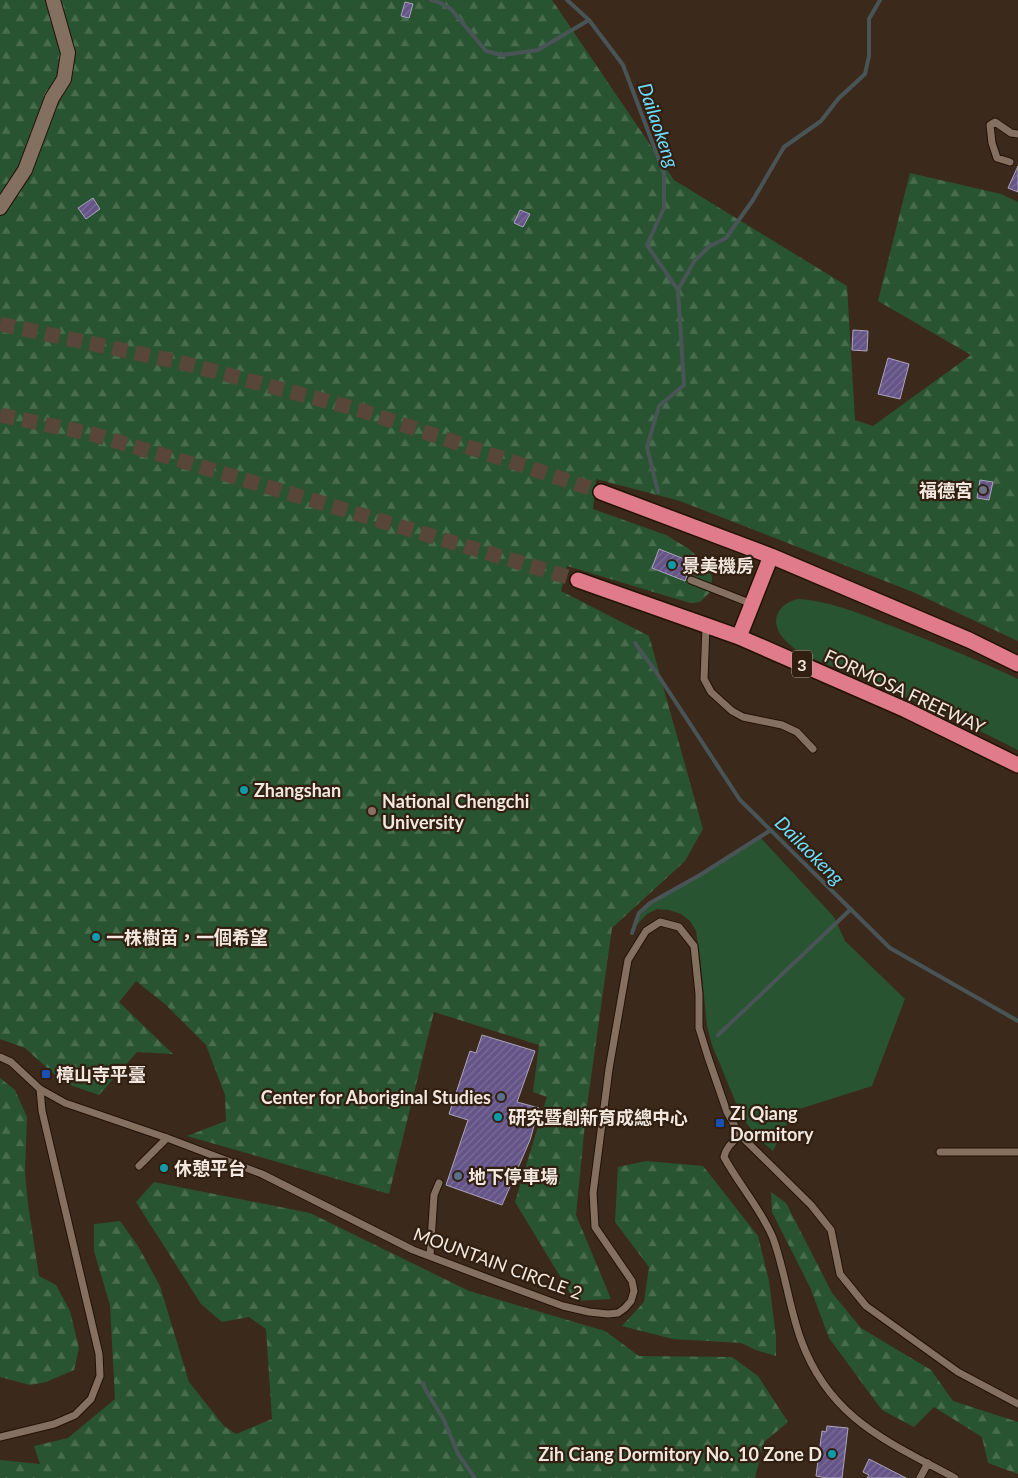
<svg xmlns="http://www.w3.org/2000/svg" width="1018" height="1478" viewBox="0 0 1018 1478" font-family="Lato,'Noto Sans TC',sans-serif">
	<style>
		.green { fill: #295431 }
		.forest { fill: url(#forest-firs) }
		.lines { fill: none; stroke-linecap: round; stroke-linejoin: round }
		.stream { stroke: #495456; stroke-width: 4 }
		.building { fill: url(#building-hatch); stroke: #aba4bc }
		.highway-tunnel { stroke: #574639; stroke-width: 15; stroke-dasharray: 15 8; stroke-linecap: butt }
		.lane-casing { stroke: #221205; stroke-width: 9 }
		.street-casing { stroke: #221205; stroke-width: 16 }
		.highway-casing { stroke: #221205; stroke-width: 18 }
		.lane { stroke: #847060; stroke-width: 7 }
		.street { stroke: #847060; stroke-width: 14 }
		.highway { stroke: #e07b8c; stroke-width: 15 }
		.worship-dot { fill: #6b7280; stroke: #312012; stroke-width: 2 }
		.culture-dot { fill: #0f9aa8; stroke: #312012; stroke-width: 2 }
		.education-dot { fill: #8d6e63; stroke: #312012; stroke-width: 2 }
		.transit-dot { fill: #1a4fb4; stroke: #312012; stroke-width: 2 }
		.service-dot { fill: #5c6f8a; stroke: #312012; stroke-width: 2 }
		.labels { text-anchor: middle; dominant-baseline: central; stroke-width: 4.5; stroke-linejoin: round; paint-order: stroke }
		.shield { fill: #312012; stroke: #b9aca2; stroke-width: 1 }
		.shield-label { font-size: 16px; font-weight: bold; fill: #f3e8df }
		.poi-label { font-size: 18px; font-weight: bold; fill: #f3e8df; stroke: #312012; text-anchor: start }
		.street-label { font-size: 18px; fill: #f3e8df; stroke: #312012 }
		.water-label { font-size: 19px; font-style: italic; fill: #6ddffd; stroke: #312012 }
	</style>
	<defs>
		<pattern id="forest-firs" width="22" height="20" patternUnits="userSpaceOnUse" patternTransform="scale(1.25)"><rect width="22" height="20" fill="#295431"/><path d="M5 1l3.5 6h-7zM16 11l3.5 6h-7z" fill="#486d4e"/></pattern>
		<pattern id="building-hatch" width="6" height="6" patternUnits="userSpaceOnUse" patternTransform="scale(1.25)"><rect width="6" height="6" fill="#655487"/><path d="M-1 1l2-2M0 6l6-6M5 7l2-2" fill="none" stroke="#7c6d98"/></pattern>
	</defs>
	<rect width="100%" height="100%" fill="#3b2a1c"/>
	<!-- green -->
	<path class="green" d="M798,599C833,601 865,616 897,628C938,644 978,660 1018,679V750C977,729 935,709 893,692C874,684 855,676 836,668C819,661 799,655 786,641C768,624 776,604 798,599Z
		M760,837L834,917L845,941L905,999L872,1086L793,1111L773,1151L760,1140L747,1124L736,1103L712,1045L707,1026L700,956L696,931L690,921L681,914L669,910L657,909L647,914L635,927L643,910L650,904L698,878Z"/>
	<!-- forest -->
	<path class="forest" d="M0,0H552L674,180L847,286L855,420L873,426L971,355L878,301L910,173L1001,194L1018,202V641L913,592L680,501L596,479L593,509L666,535L689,549L706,564L712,577L711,591L700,602L690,603L567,566L561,591L649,636L703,829L685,861L612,928L586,1113L576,1215L611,1299L575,1301L515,1202L547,1097L533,1092L539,1045L434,1012L389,1194L187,1136L226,1121L225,1095L206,1045L166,1005L136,981L119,1002L173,1054L137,1052L99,1095L64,1083L25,1048L0,1039Z
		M0,1078L15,1090L27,1117L25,1172L28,1204L39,1276L56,1285L70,1311L79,1348L74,1370L46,1382L30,1385L0,1377Z
		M646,1161L703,1166L758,1236L769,1281L776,1338V1356L756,1350L741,1343L673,1339L622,1326L644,1302L649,1267L615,1222L618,1167Z
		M154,1182L310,1213L469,1291L605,1331L639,1356L732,1357L758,1376L788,1422L764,1442L755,1478H0V1460L40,1464L34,1446L68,1438L115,1399L110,1305L94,1251V1224L120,1221L138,1246L160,1286L189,1382L224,1426L236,1434L272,1419L266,1329L249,1317L222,1322L201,1304L136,1202Z
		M771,1192L786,1203L832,1293L861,1328L931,1370L953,1401L1018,1422V1474L988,1463L982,1437L934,1407L914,1427L882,1410L829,1338L810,1287L772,1212Z"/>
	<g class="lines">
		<!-- stream -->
		<path class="stream" d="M431,0L438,2L451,9L486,51L502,55L538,50L589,20
			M567,0L589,20L623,65L664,173V208L647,245L678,290L684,385L659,406L647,447L658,492
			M678,290L695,260L710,246L726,238L753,200L784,147L821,121L838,99L865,74L869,56V19L880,0
			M635,643L656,672L740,800L890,948L1018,1021
			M632,933L639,913L650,903L700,875L771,830
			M718,1035L851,909
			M423,1383L425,1389L444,1420L458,1454L475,1478"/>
	</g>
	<!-- building -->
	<path class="building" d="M405,2L413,4L409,18L401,16Z
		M1018,166V192L1008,188Z
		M93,198L100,209L86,219L78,208Z
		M520,210L530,214L523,227L514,223Z
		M853,330L868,331L867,351L852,350Z
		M888,358L909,364L900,399L878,394Z
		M980,480L993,482L989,500L977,498Z
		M659,549L692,562L685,581L652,568Z
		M482,1035L535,1051L517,1102L539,1108L530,1140L502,1205L446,1185L468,1120L449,1114L470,1051L476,1053Z
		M827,1426L848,1428L842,1478H827L816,1476L822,1431L826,1432Z
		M869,1459L906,1478H867L869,1475L863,1472Z"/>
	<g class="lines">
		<!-- highway-tunnel -->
		<path class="highway-tunnel" d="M0,324L183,363L360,410L601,492
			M0,415L92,434L578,580"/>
		<defs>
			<path id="lane" d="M1010,162L997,158L992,143L990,125L995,122L1011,133L1018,134
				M691,580L752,604
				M706,626L704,679L711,692L732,711L743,717L782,725L797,732L813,749
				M0,1057L11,1062L40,1089L65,1103L167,1138L262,1174L413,1250L495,1281L563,1306L589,1312L608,1314L618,1313L625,1308L631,1301L634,1291L632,1281L595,1227L593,1193L609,1069L628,960L646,931L660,922L679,927L694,946L699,994V1028L708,1057L727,1112L740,1135L811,1205L831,1230L840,1274L866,1306L958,1372L1018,1404
				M740,1135C733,1142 726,1147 724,1157C739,1185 761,1209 773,1238C785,1271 789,1307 801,1340C830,1419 887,1441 955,1478
				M940,1152H1018
				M139,1166L167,1138
				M430,1256L434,1195L439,1183
				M0,1437L54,1424L75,1415L91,1399L100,1376L99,1354L42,1111L40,1089
				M920,1478L928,1463"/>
			<path id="street" d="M0,208L25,170L52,98L64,79L68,53L53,0"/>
			<path id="highway" d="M601,492L771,556L969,640L1018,664
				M578,580L739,637L906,710L1018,765
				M739,637L771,556"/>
		</defs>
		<!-- lane casing -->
		<use href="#lane" class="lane-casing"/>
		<!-- street casing -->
		<use href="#street" class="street-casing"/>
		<!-- highway casing -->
		<use href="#highway" class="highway-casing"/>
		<!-- lane -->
		<use href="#lane" class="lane"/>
		<!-- street -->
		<use href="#street" class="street"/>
		<!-- highway -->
		<use href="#highway" class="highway"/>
	</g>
	<!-- markers -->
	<circle class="worship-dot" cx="983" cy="490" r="5"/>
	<g class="culture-dot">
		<circle cx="672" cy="565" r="5"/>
		<circle cx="244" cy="790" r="5"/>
		<circle cx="96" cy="937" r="5"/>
		<circle cx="498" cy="1117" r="5"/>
		<circle cx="164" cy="1168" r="5"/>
		<circle cx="832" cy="1454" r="5"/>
	</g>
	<circle class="education-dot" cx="372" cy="811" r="5"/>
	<g class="transit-dot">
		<rect x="41" y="1069" width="10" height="10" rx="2.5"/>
		<rect x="715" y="1118" width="10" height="10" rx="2.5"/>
	</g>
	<g class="service-dot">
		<circle cx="501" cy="1097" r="5"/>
		<circle cx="458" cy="1176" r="5"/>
	</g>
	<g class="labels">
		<!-- shield labels -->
		<rect class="shield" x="792" y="650.5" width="20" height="27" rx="4"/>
		<g class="shield-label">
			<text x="802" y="664">3</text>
		</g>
		<!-- poi labels -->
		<g class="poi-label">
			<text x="973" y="490" text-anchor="end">福德宮</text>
			<text x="682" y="565">景美機房</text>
			<text x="254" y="790">Zhangshan</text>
			<text x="382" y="801">National Chengchi<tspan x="382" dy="21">University</tspan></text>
			<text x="106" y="937">一株樹苗，一個希望</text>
			<text x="56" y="1074">樟山寺平臺</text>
			<text x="491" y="1097" text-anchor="end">Center for Aboriginal Studies</text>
			<text x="730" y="1113">Zi Qiang<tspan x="730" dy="21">Dormitory</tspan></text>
			<text x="508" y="1117">研究暨創新育成總中心</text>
			<text x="174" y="1168">休憩平台</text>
			<text x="468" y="1176">地下停車場</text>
			<text x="822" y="1454" text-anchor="end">Zih Ciang Dormitory No. 10 Zone D</text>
		</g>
		<!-- street labels -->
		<g class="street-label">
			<text transform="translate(905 691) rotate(25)">FORMOSA FREEWAY</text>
			<text transform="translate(498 1263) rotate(20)">MOUNTAIN CIRCLE 2</text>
		</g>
		<!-- water labels -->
		<g class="water-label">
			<text transform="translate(659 125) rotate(71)">Dailaokeng</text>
			<text transform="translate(810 850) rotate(45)">Dailaokeng</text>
		</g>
	</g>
</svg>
